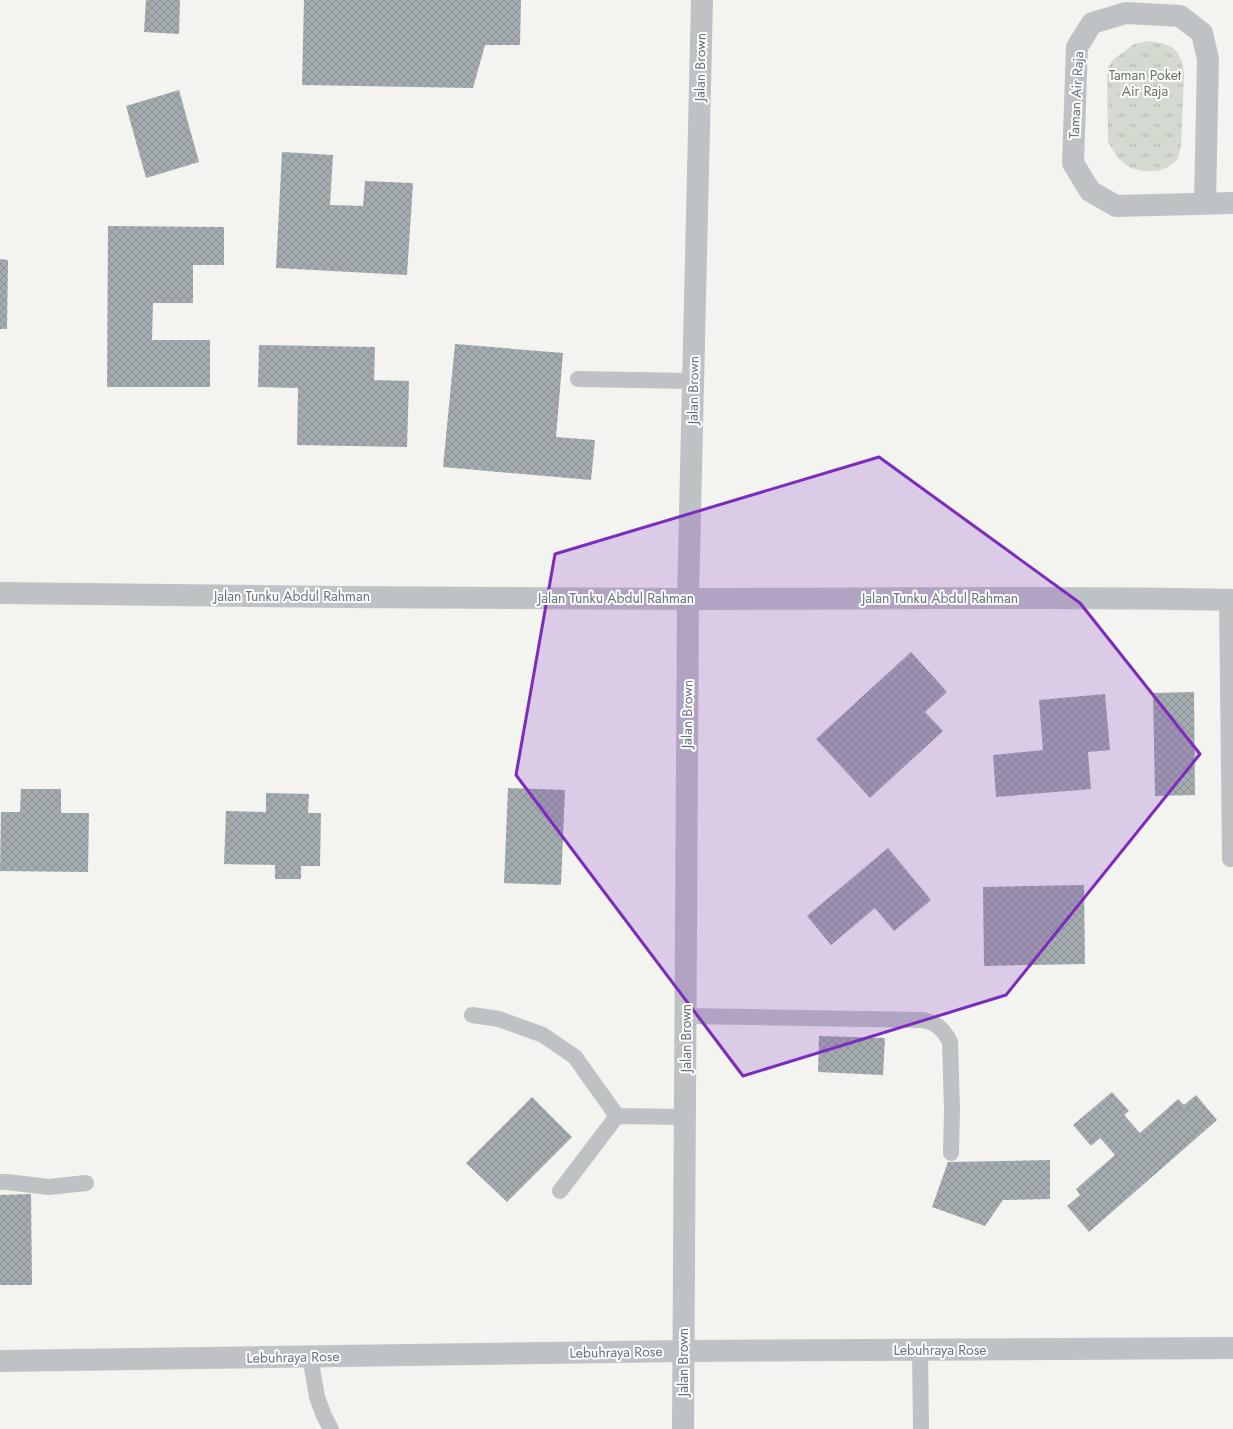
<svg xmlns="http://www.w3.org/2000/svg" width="1233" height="1429" viewBox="0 0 1233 1429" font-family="Jost,sans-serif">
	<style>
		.park { fill: url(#park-tufts) }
		.building { fill: url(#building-cross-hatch) }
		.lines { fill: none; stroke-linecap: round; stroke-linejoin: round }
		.service { stroke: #bfc2c5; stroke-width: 16 }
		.minor { stroke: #bfc2c5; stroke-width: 22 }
		.marked { fill: #7b2cbf; fill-opacity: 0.2; stroke: #7b2cbf; stroke-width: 3; stroke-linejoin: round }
		.labels { text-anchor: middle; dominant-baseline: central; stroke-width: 4; stroke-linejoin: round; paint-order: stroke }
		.street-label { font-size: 14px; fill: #65747e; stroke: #fff }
		.park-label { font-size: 14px; fill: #687663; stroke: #fff }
	</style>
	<defs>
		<pattern id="park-tufts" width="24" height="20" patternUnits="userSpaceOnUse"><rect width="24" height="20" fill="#d5dad1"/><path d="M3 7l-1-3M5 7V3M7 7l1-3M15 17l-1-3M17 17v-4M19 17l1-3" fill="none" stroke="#b0b5af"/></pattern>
		<pattern id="building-cross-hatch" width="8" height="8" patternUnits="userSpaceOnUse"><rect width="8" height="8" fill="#a5acb0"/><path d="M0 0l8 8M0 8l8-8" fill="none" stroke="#8a9194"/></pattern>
	</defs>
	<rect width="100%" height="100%" fill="#f3f3f0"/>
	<!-- park -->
	<path class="park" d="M1149,41C1173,45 1180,48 1184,73L1181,147L1177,160L1168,167L1158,171H1143L1130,168L1118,158L1108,142L1107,69L1113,60L1134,44Z"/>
	<!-- building -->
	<path class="building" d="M146,0H180L179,34L144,32Z
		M304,0H521L520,45H485L473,88L302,85Z
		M179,90L199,162L146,178L126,106Z
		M282,152L333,155L330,205L363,206L365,181L413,183L407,275L276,268Z
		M108,226L224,227V265H193V303H153L152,340H210V387H107Z
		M0,259L8,260L7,329H0Z
		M455,344L563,353L556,437L595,440L591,480L443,467Z
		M259,345L375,347L374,380L409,381L407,447L297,445L298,388L258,387Z
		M911,652L947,692L925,712L943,731L870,798L816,739Z
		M1194,692L1195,795L1155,796L1153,693Z
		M1105,694L1110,750L1088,752L1091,789L996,797L993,755L1043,750L1039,700Z
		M508,788L565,790L561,885L504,883Z
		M21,789H61V813H89L88,872L0,871L1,812H20Z
		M266,793L309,794L308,813H321L320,866H301V879H275V865L224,864L226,811L266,812Z
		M888,848L931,900L894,931L875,908L831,945L807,916Z
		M1084,885L1085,964L984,966L983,887Z
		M819,1036L885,1038L883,1075L818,1072Z
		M1112,1092L1129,1111L1124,1115L1140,1133L1178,1099L1184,1105L1196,1095L1217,1120L1089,1232L1067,1206L1080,1195L1076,1189L1115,1155L1100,1138L1091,1146L1073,1125Z
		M532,1097L572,1137L507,1202L466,1163Z
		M1050,1160V1199L1003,1200L985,1226L932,1207L948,1162Z
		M31,1194L32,1285H0V1195Z"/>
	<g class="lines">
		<!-- service -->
		<path class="service" d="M578,379L693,381
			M1227,600L1230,859
			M472,1015L499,1019L543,1035L575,1057L617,1116
			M686,1016L923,1020C937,1023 944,1030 950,1042L952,1110L951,1153
			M0,1182H7L49,1187L86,1183
			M560,1191L617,1116L685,1117
			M920,1350L921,1429
			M310,1356L317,1397L324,1416L331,1429"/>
		<!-- minor -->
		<path class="minor" d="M1205,203L1208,59L1202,33L1180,16L1126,13L1092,23L1077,47L1073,163L1090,191L1116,206L1233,203
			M0,593C229,597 459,598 688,599C869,599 1051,596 1233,600
			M0,1361L684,1351L1233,1348
			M683,1429L688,599L702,0"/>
	</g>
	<!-- marked area -->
	<path class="marked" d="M879,457L1080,603L1200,754L1006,995L743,1076L516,775L555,554Z"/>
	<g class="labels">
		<!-- street labels -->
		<g class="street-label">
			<text transform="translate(700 67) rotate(-89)">Jalan Brown</text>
			<text transform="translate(1076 95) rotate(-87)">Taman Air Raja</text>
			<text transform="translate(693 390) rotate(-89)">Jalan Brown</text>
			<text x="292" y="596">Jalan Tunku Abdul Rahman</text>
			<text x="616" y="598">Jalan Tunku Abdul Rahman</text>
			<text x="940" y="598">Jalan Tunku Abdul Rahman</text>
			<text transform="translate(687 714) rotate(-89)">Jalan Brown</text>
			<text transform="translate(686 1038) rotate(-90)">Jalan Brown</text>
			<text x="940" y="1350">Lebuhraya Rose</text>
			<text transform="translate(616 1352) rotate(-1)">Lebuhraya Rose</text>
			<text transform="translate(293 1357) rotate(-1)">Lebuhraya Rose</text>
			<text transform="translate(683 1362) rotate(-90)">Jalan Brown</text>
		</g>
		<!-- park labels -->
		<g class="park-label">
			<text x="1145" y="75">Taman Poket<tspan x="1145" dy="16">Air Raja</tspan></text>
		</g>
	</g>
</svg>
